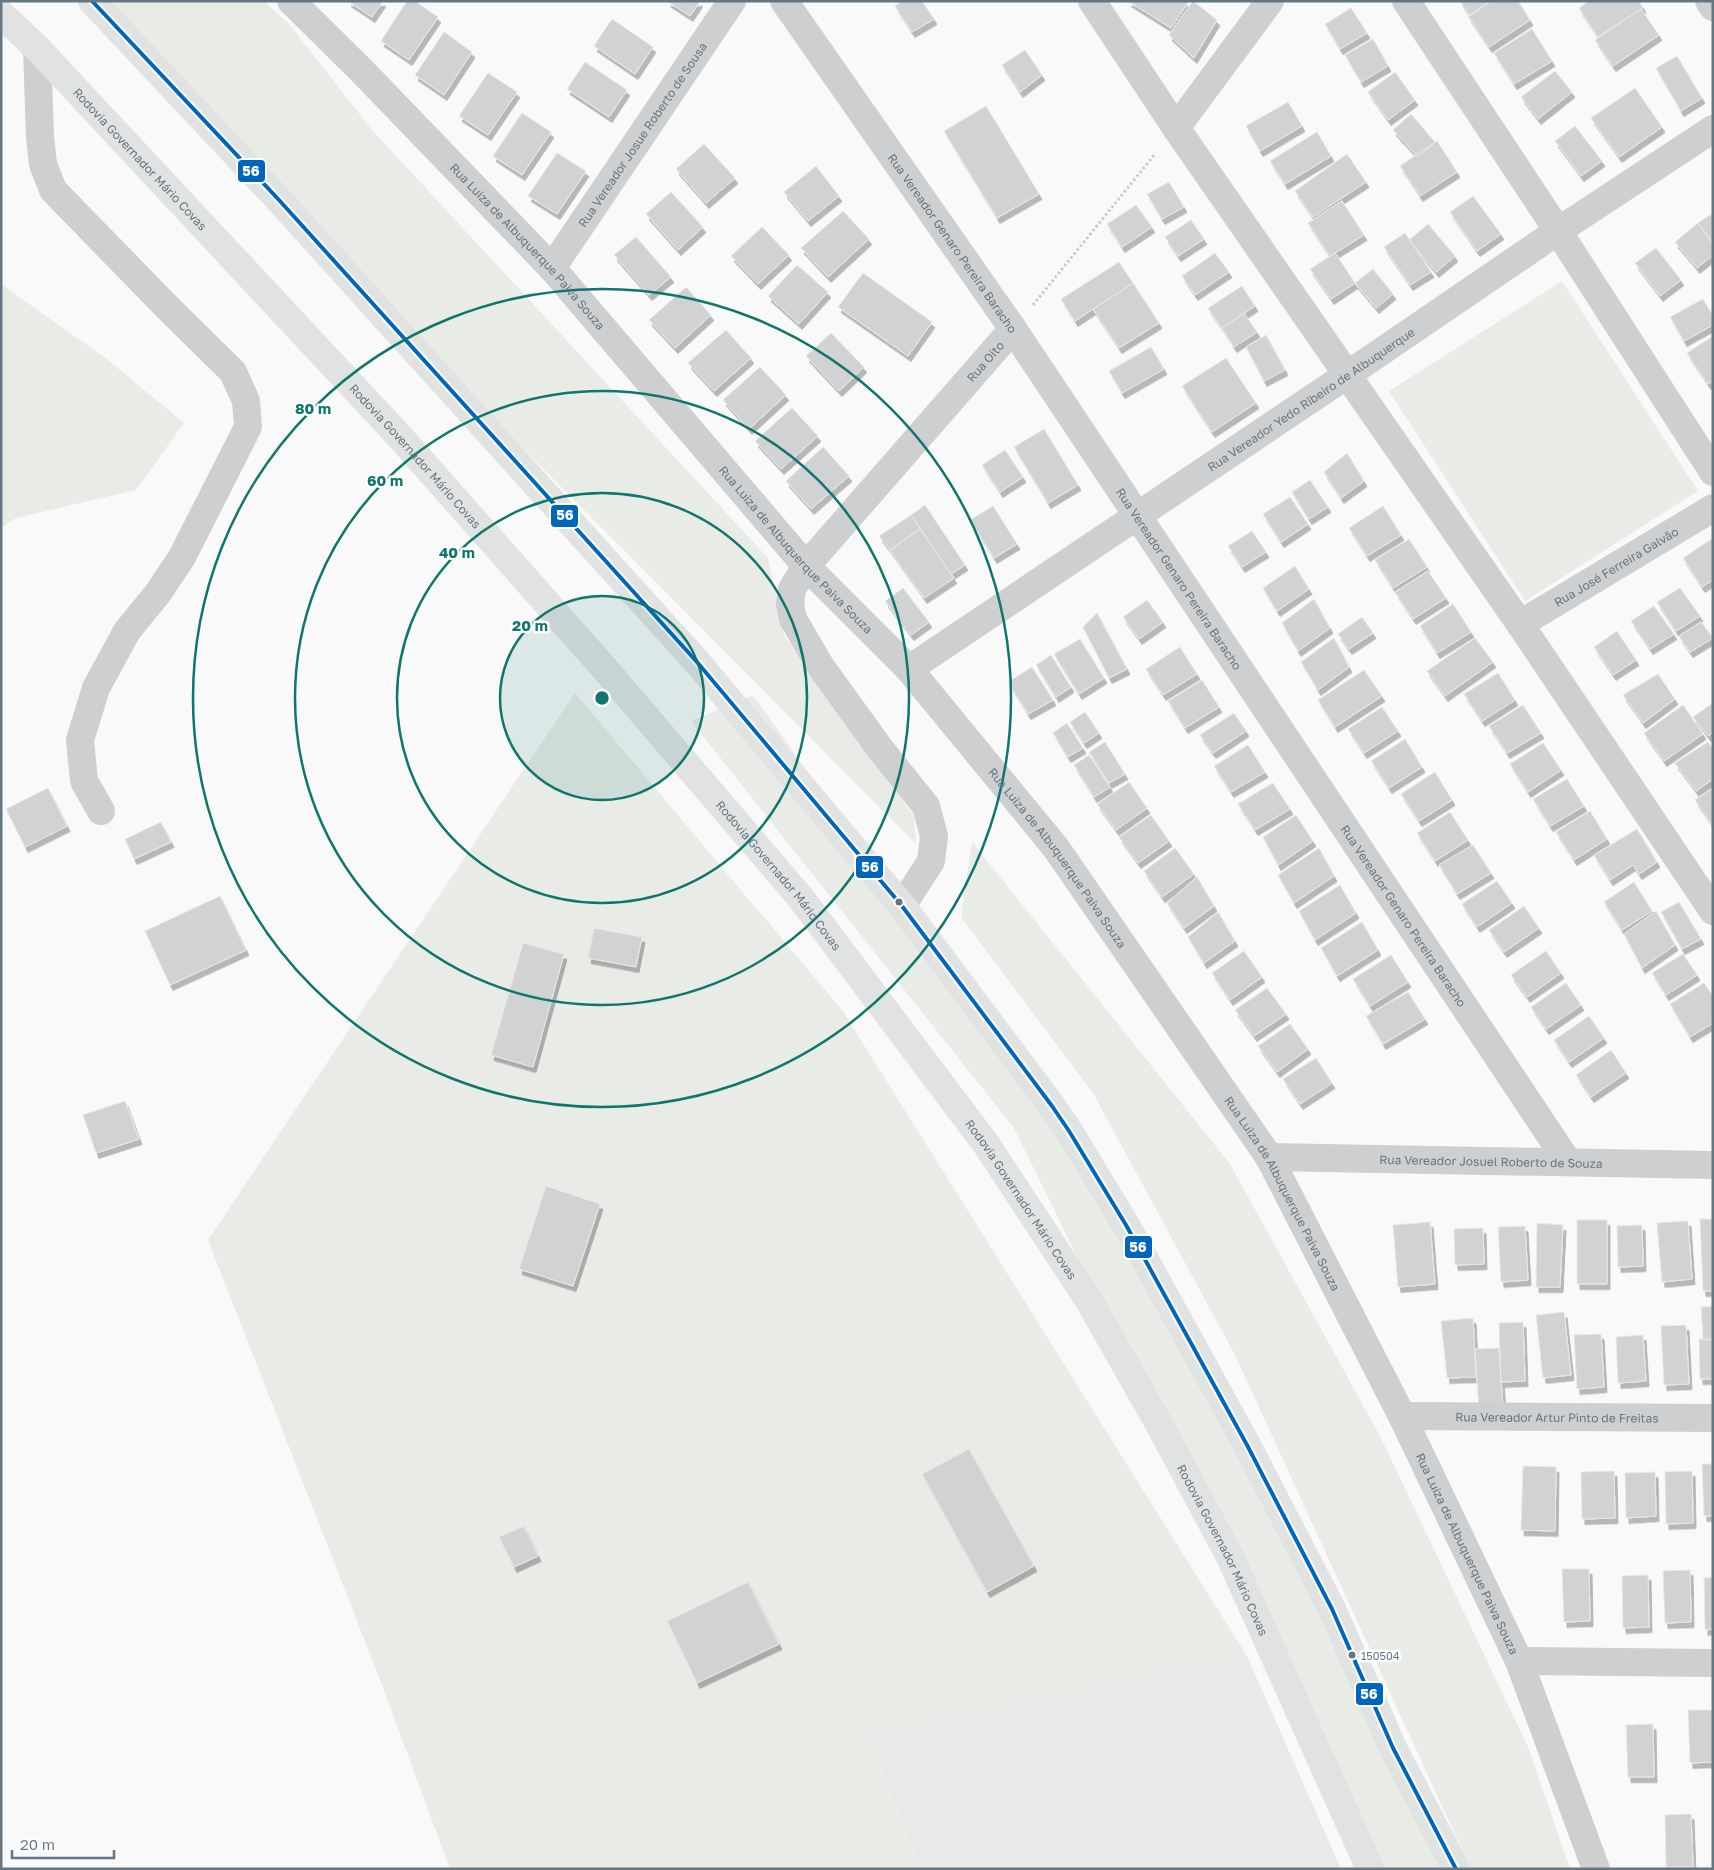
<svg xmlns="http://www.w3.org/2000/svg" width="1714" height="1870" viewBox="0 0 1714 1870" font-family="'Golos Text',sans-serif">
	<style>
		.built { fill: #e8e9e9 }
		.green { fill: #e8ebe6 }
		.building { fill: #d0d2d3; stroke: #e8e8e8; filter: url(#shadow) }
		.lines { fill: none; stroke-linecap: round; stroke-linejoin: round }
		.path { stroke: #cbcccd; stroke-width: 3; stroke-dasharray: 2.5 2.5; stroke-linecap: butt }
		.minor { stroke: #cecfd0; stroke-width: 28 }
		.highway { stroke: #e1e2e2; stroke-width: 28 }
		.bus-1-casing { stroke: #fff; stroke-width: 8 }
		.bus-1 { stroke: #0065bd; stroke-width: 4 }
		.ring { fill: none; stroke: #0f766e; stroke-width: 2.5 }
		.bus-dot { fill: #657683; stroke: #fff; stroke-width: 2 }
		.labels { text-anchor: middle; dominant-baseline: central; stroke-width: 5; stroke-linejoin: round; paint-order: stroke }
		.bus-label { font-size: 11px; fill: #657683; stroke: #fff; text-anchor: start }
		.street-label { font-size: 12px; fill: #657683; stroke: #fff }
		.centre { fill: #0f766e; stroke: #fff; stroke-width: 2.5 }
		.ring-label { font-size: 15px; text-anchor: middle; font-weight: bold; fill: #0f766e; stroke: #fff; stroke-width: 5; stroke-linejoin: round; paint-order: stroke }
		.line-badge { stroke: #fff; stroke-width: 2 }
		.badge-label { font-size: 14px; text-anchor: middle; font-weight: bold; fill: #fff }
	</style>
	<defs>
		<filter id="shadow"><feDropShadow dx="3" dy="5.5" stdDeviation="0" flood-color="#0004"/></filter>
	</defs>
	<rect width="100%" height="100%" fill="#f9f9f9"/>
	<!-- built -->
	<path class="built" d="M1247,1656L1341,1869H921L869,1734Z"/>
	<!-- green -->
	<path class="green" d="M92,1H264L289,24L372,130L768,558L784,635L914,816L916,844L307,231Z
		M1562,281L1698,491L1525,601L1389,391Z
		M1,284L108,360L184,423L136,490L16,518L1,528Z
		M575,693L842,1010L1247,1656L870,1734L921,1869H450L379,1677L208,1240Z
		M753,695L902,906L1176,1316L1443,1869H1366L1159,1424L1014,1128L691,721Z
		M972,842L1230,1164L1380,1436L1529,1749L1570,1869H1471L1235,1355L1093,1093L961,917Z"/>
	<!-- building -->
	<path class="building" d="M348,1H383L372,17Z
		M407,1H415L438,17L409,60L381,41Z
		M667,1H700L690,16Z
		M902,1H922L934,19L912,32L895,6Z
		M1128,1H1189L1171,28Z
		M1193,1L1217,20L1194,58L1169,35Z
		M1460,1H1491L1470,16Z
		M1491,1H1518L1530,20L1489,47L1468,16Z
		M1589,1H1639L1643,8L1598,37L1579,8Z
		M1351,8L1367,33L1340,49L1325,24Z
		M1641,9L1659,35L1613,66L1595,40Z
		M612,19L653,47L635,74L594,46Z
		M1532,29L1552,61L1514,84L1494,53Z
		M444,32L472,52L444,95L415,75Z
		M1373,39L1388,66L1361,82L1345,55Z
		M1025,50L1042,75L1020,92L1002,65Z
		M1677,56L1702,98L1681,111L1656,68Z
		M585,62L627,90L609,117L567,89Z
		M1555,71L1572,92L1538,119L1521,97Z
		M1395,72L1415,100L1388,120L1368,92Z
		M488,73L517,92L488,135L459,116Z
		M1635,88L1662,127L1619,157L1591,118Z
		M1288,102L1302,126L1260,151L1246,126Z
		M986,106L1039,194L997,218L944,131Z
		M522,113L551,132L522,175L493,156Z
		M1411,114L1435,142L1418,157L1393,130Z
		M1575,126L1602,161L1581,176L1555,141Z
		M1317,132L1331,156L1285,184L1270,161Z
		M1437,141L1457,172L1420,196L1400,166Z
		M704,144L735,178L706,203L676,169Z
		M557,153L586,171L557,214L528,196Z
		M1347,154L1366,182L1313,217L1295,191Z
		M816,166L839,196L808,221L784,192Z
		M1169,182L1184,207L1162,219L1147,194Z
		M671,192L703,227L678,250L646,214Z
		M1473,196L1501,234L1477,251L1450,212Z
		M1342,201L1364,235L1330,256L1308,223Z
		M1136,205L1152,227L1122,247L1107,224Z
		M843,211L869,239L828,277L801,248Z
		M1713,213V245L1698,223Z
		M1191,220L1204,239L1178,256L1165,237Z
		M1698,223L1713,242V255L1697,268L1675,242Z
		M1428,224L1455,256L1436,272L1409,240Z
		M762,227L789,255L758,284L731,256Z
		M1405,233L1431,272L1410,285L1384,247Z
		M636,237L671,277L649,295L614,255Z
		M1656,248L1681,280L1660,296L1635,263Z
		M1215,253L1229,272L1195,295L1182,276Z
		M1335,253L1355,283L1331,299L1310,269Z
		M1119,262L1133,283L1075,321L1061,299Z
		M797,265L828,292L799,324L768,296Z
		M1373,269L1393,294L1376,308L1355,283Z
		M863,273L932,322L908,356L838,307Z
		M1133,283L1159,323L1119,348L1093,309Z
		M1242,286L1255,306L1222,328L1208,308Z
		M686,287L711,315L675,348L649,320Z
		M1703,299L1713,316V325L1684,341L1670,317Z
		M1244,313L1257,332L1234,347L1222,328Z
		M726,330L751,358L714,391L688,363Z
		M831,333L864,367L839,391L806,356Z
		M1266,335L1285,370L1264,381L1246,347Z
		M1713,336V381L1708,384L1687,353Z
		M1151,347L1164,369L1122,393L1109,371Z
		M1226,358L1256,403L1212,432L1182,386Z
		M760,367L786,395L749,429L723,400Z
		M792,408L818,436L781,469L755,441Z
		M1044,429L1078,485L1048,503L1014,447Z
		M823,447L849,476L811,509L786,481Z
		M1005,450L1023,477L1000,492L982,465Z
		M1347,453L1364,481L1341,498L1324,472Z
		M1310,480L1328,507L1309,519L1292,492Z
		M1290,497L1308,524L1281,542L1263,514Z
		M925,505L965,565L951,574L911,515Z
		M993,506L1017,544L994,558L970,520Z
		M1383,506L1401,535L1367,556L1349,528Z
		M911,515L920,529L890,550L879,536Z
		M920,529L954,578L924,598L890,550Z
		M1252,531L1266,552L1242,567L1228,546Z
		M1713,538V580L1702,587L1683,558Z
		M1409,539L1427,567L1393,588L1375,560Z
		M1295,566L1309,589L1277,611L1263,588Z
		M1428,571L1446,598L1413,619L1395,592Z
		M903,588L929,622L911,635L885,601Z
		M1680,588L1700,616L1676,631L1657,602Z
		M1314,599L1330,628L1298,651L1282,623Z
		M1147,600L1163,622L1139,639L1123,617Z
		M1453,604L1471,632L1437,653L1420,626Z
		M1654,606L1674,634L1650,649L1631,621Z
		M1097,613L1127,669L1109,678L1083,627Z
		M1362,617L1373,633L1349,649L1338,634Z
		M1701,622L1713,638L1690,652L1679,636Z
		M1617,631L1636,660L1613,675L1594,647Z
		M1334,638L1349,667L1318,690L1301,662Z
		M1475,638L1493,662L1445,696L1427,671Z
		M1080,639L1104,678L1079,694L1054,654Z
		M1180,647L1197,674L1163,695L1146,669Z
		M1051,655L1071,687L1056,697L1036,665Z
		M1032,667L1053,700L1028,714L1008,682Z
		M1364,670L1382,696L1335,727L1318,700Z
		M1498,673L1515,700L1482,721L1464,694Z
		M1658,674L1675,699L1643,723L1623,695Z
		M1202,680L1219,707L1185,728L1168,701Z
		M1713,703V732L1708,736L1693,717Z
		M1523,705L1541,733L1507,753L1489,726Z
		M1683,705L1703,734L1664,761L1644,733Z
		M1382,707L1398,731L1364,753L1348,729Z
		M1085,712L1099,733L1084,743L1070,722Z
		M1234,713L1246,731L1213,753L1200,735Z
		M1067,723L1083,748L1068,757L1053,733Z
		M1405,739L1422,767L1389,788L1371,761Z
		M1105,742L1125,774L1109,783L1089,752Z
		M1708,742L1713,749V779L1696,791L1675,763Z
		M1543,743L1561,770L1528,792L1510,764Z
		M1248,745L1265,772L1231,792L1214,766Z
		M1089,755L1110,787L1094,797L1074,765Z
		M1435,772L1452,800L1419,821L1401,794Z
		M1567,779L1584,806L1550,826L1533,799Z
		M1129,782L1147,808L1116,830L1097,804Z
		M1273,783L1290,809L1255,830L1238,804Z
		M48,788L67,826L25,847L6,809Z
		M1713,788V826L1695,800Z
		M1590,811L1607,839L1574,860L1556,832Z
		M1450,812L1468,840L1435,861L1417,833Z
		M1151,815L1169,841L1138,863L1119,837Z
		M1296,815L1313,841L1278,865L1263,837Z
		M161,822L171,842L134,859L125,839Z
		M1637,829L1657,862L1639,874L1633,865L1610,880L1594,855Z
		M1473,845L1491,873L1457,894L1439,865Z
		M1175,848L1194,874L1162,897L1144,871Z
		M1319,848L1334,876L1294,903L1278,875Z
		M1197,877L1214,906L1184,928L1167,903Z
		M1497,881L1512,903L1477,927L1462,904Z
		M1634,882L1652,911L1622,930L1604,902Z
		M1340,885L1356,913L1315,940L1299,911Z
		M220,896L246,950L170,985L145,931Z
		M1679,902L1701,939L1682,949L1661,912Z
		M1524,906L1539,928L1504,952L1489,930Z
		M1656,911L1675,945L1642,968L1624,934Z
		M1218,912L1235,941L1204,963L1188,937Z
		M1362,922L1378,950L1337,976L1321,948Z
		M594,928L642,937L636,967L588,958Z
		M523,943L564,954L533,1067L491,1055Z
		M1244,951L1262,977L1230,1000L1212,973Z
		M1546,951L1561,973L1527,997L1511,975Z
		M1683,954L1697,975L1666,995L1652,973Z
		M1391,955L1408,982L1370,1006L1353,979Z
		M1566,983L1581,1005L1546,1029L1531,1007Z
		M1704,983L1713,996V1023L1690,1037L1670,1004Z
		M1267,988L1286,1014L1254,1036L1235,1010Z
		M1408,992L1425,1019L1383,1044L1366,1016Z
		M1589,1016L1604,1038L1569,1062L1554,1040Z
		M1290,1024L1308,1049L1277,1072L1258,1046Z
		M1611,1050L1626,1073L1591,1097L1576,1075Z
		M1316,1058L1332,1083L1300,1104L1283,1079Z
		M125,1101L139,1139L96,1153L83,1115Z
		M546,1186L600,1204L573,1286L519,1269Z
		M1700,1219H1713V1291H1703Z
		M1577,1220H1607V1284H1577Z
		M1688,1221L1692,1279L1662,1282L1657,1223Z
		M1430,1222L1435,1284L1398,1287L1393,1225Z
		M1537,1223L1563,1225L1560,1287H1536Z
		M1642,1225L1643,1266L1618,1267L1617,1226Z
		M1525,1226L1528,1280L1501,1282L1498,1227Z
		M1483,1228L1484,1264L1455,1265L1454,1229Z
		M1713,1306V1340H1703L1701,1307Z
		M1564,1312L1571,1375L1543,1378L1536,1315Z
		M1473,1318L1476,1377L1447,1378L1441,1321Z
		M1523,1322L1525,1381L1501,1382L1499,1323Z
		M1686,1325L1689,1384L1664,1385L1661,1326Z
		M1601,1334L1604,1387L1577,1389L1574,1335Z
		M1643,1335L1646,1381L1618,1383L1616,1337Z
		M1699,1339H1713V1379H1700Z
		M1499,1348L1503,1408L1479,1410L1475,1349Z
		M969,1449L1034,1566L987,1592L922,1474Z
		M1702,1464H1713V1516H1704Z
		M1523,1466L1556,1467L1555,1531L1521,1530Z
		M1614,1471L1615,1518L1582,1519L1581,1472Z
		M1692,1471L1693,1523L1666,1524L1665,1472Z
		M1655,1472L1656,1516L1626,1518L1625,1473Z
		M524,1526L538,1556L514,1567L499,1537Z
		M1562,1569H1589L1590,1621L1564,1622Z
		M1690,1570L1691,1622L1665,1623L1663,1571Z
		M1648,1575L1649,1627L1623,1628L1622,1576Z
		M1713,1577V1629L1705,1630L1704,1578Z
		M748,1582L779,1644L697,1683L667,1621Z
		M1688,1710H1713V1762L1690,1763Z
		M1653,1724L1654,1777H1628L1626,1725Z
		M1691,1814L1693,1867H1666L1665,1815Z"/>
	<g class="lines">
		<!-- path -->
		<path class="path" d="M1033,305L1155,154"/>
		<!-- minor -->
		<g class="minor">
			<path id="s1" d="M291,1L361,70L552,268L806,566L909,669L1056,848L1269,1157L1402,1416L1519,1661L1596,1869"/>
			<path id="s2" d="M784,1L1013,329L1568,1162"/>
			<path d="M1092,1L1176,128L1520,624L1713,911"/>
			<path d="M1406,1L1558,231L1713,472"/>
			<path d="M1709,1L1713,7"/>
			<path d="M37,48L40,137L43,164L53,190L167,307L233,372L246,401L248,427L182,557L158,593L127,631L96,688L80,740L84,781L101,811"/>
			<path d="M1176,128L1270,1"/>
			<path id="s3" d="M552,268L732,1"/>
			<path id="s4" d="M1520,624L1713,508"/>
			<path id="s5" d="M909,669L1347,375L1558,231L1713,129"/>
			<path id="s6" d="M902,906L931,861L934,836L926,806L881,750L821,667L793,619L790,604L792,589L806,566L1013,329"/>
			<path id="s7" d="M1269,1157L1713,1165"/>
			<path id="s8" d="M1402,1416L1713,1418"/>
			<path d="M1519,1661L1713,1663"/>
		</g>
		<!-- highway -->
		<g class="highway">
			<path d="M92,1L279,200L697,662L902,906L1052,1106L1069,1131L1126,1225L1247,1445L1332,1609L1393,1748L1456,1869"/>
			<path id="s9" d="M1,14L37,48L401,438L605,669L800,897L986,1144L1088,1299L1159,1424L1230,1557L1370,1869"/>
		</g>
		<defs>
			<path id="bus-1" d="M92,1L279,200L697,662L902,906L1052,1106L1069,1131L1126,1225L1247,1445L1332,1609L1393,1748L1456,1869"/>
		</defs>
		<!-- bus-1 casing -->
		<use href="#bus-1" class="bus-1-casing"/>
		<!-- bus-1 -->
		<use href="#bus-1" class="bus-1"/>
	</g>
	<!-- distance rings -->
	<circle cx="602" cy="698" r="102" fill="#0f766e" fill-opacity=".12"/>
	<g class="ring">
		<circle cx="602" cy="698" r="102"/>
		<circle cx="602" cy="698" r="205"/>
		<circle cx="602" cy="698" r="307"/>
		<circle cx="602" cy="698" r="409"/>
	</g>
	<!-- markers -->
	<g class="bus-dot">
		<circle cx="899" cy="902" r="4.5"/>
		<circle cx="1352" cy="1655" r="4.5"/>
	</g>
	<g class="labels">
		<!-- bus labels -->
		<g class="bus-label">
			<text x="1361" y="1655">150504</text>
		</g>
		<!-- street labels -->
		<g class="street-label">
			<text stroke="none"><textPath href="#s3" startOffset="161">Rua Vereador Josue Roberto de Sousa</textPath></text>
			<text stroke="none"><textPath href="#s9" startOffset="201">Rodovia Governador Mário Covas</textPath></text>
			<text stroke="none"><textPath href="#s2" startOffset="295">Rua Vereador Genaro Pereira Baracho</textPath></text>
			<text stroke="none"><textPath href="#s1" startOffset="341">Rua Luiza de Albuquerque Paiva Souza</textPath></text>
			<text stroke="none"><textPath href="#s6" startOffset="669">Rua Oito</textPath></text>
			<text stroke="none"><textPath href="#s5" startOffset="484">Rua Vereador Yedo Ribeiro de Albuquerque</textPath></text>
			<text stroke="none"><textPath href="#s9" startOffset="606">Rodovia Governador Mário Covas</textPath></text>
			<text stroke="none"><textPath href="#s1" startOffset="746">Rua Luiza de Albuquerque Paiva Souza</textPath></text>
			<text stroke="none"><textPath href="#s4" startOffset="112">Rua José Ferreira Galvão</textPath></text>
			<text stroke="none"><textPath href="#s2" startOffset="700">Rua Vereador Genaro Pereira Baracho</textPath></text>
			<text stroke="none"><textPath href="#s1" startOffset="1151">Rua Luiza de Albuquerque Paiva Souza</textPath></text>
			<text stroke="none"><textPath href="#s9" startOffset="1161">Rodovia Governador Mário Covas</textPath></text>
			<text stroke="none"><textPath href="#s2" startOffset="1105">Rua Vereador Genaro Pereira Baracho</textPath></text>
			<text stroke="none"><textPath href="#s7" startOffset="222">Rua Vereador Josuel Roberto de Souza</textPath></text>
			<text stroke="none"><textPath href="#s1" startOffset="1556">Rua Luiza de Albuquerque Paiva Souza</textPath></text>
			<text stroke="none"><textPath href="#s9" startOffset="1566">Rodovia Governador Mário Covas</textPath></text>
			<text stroke="none"><textPath href="#s8" startOffset="155">Rua Vereador Artur Pinto de Freitas</textPath></text>
			<text stroke="none"><textPath href="#s9" startOffset="1971">Rodovia Governador Mário Covas</textPath></text>
			<text stroke="none"><textPath href="#s1" startOffset="1961">Rua Luiza de Albuquerque Paiva Souza</textPath></text>
		</g>
	</g>
	<circle cx="602" cy="698" r="8" class="centre"/>
	<g class="ring-label">
		<text x="313" y="414">80 m</text>
		<text x="385" y="486">60 m</text>
		<text x="457" y="558">40 m</text>
		<text x="530" y="631">20 m</text>
	</g>
	<g class="line-badge">
		<rect x="237" y="159" width="29" height="24" rx="5" fill="#0065bd"/>
		<rect x="550" y="504" width="29" height="24" rx="5" fill="#0065bd"/>
		<rect x="855" y="855" width="29" height="24" rx="5" fill="#0065bd"/>
		<rect x="1124" y="1235" width="29" height="24" rx="5" fill="#0065bd"/>
		<rect x="1355" y="1682" width="29" height="24" rx="5" fill="#0065bd"/>
	</g>
	<g class="badge-label">
		<text x="251" y="176">56</text>
		<text x="565" y="520">56</text>
		<text x="870" y="872">56</text>
		<text x="1138" y="1252">56</text>
		<text x="1369" y="1699">56</text>
	</g>
	<!-- border -->
	<rect width="1714" height="1870" fill="none" stroke="#657683" stroke-width="5"/>
	<!-- scale -->
	<path d="M12 1850v8h102v-8" fill="none" stroke="#657683" stroke-width="2.5"/>
	<text x="20" y="1850" font-size="15" fill="#657683" stroke="#ffffff" stroke-width="4" paint-order="stroke">20 m</text>
</svg>
